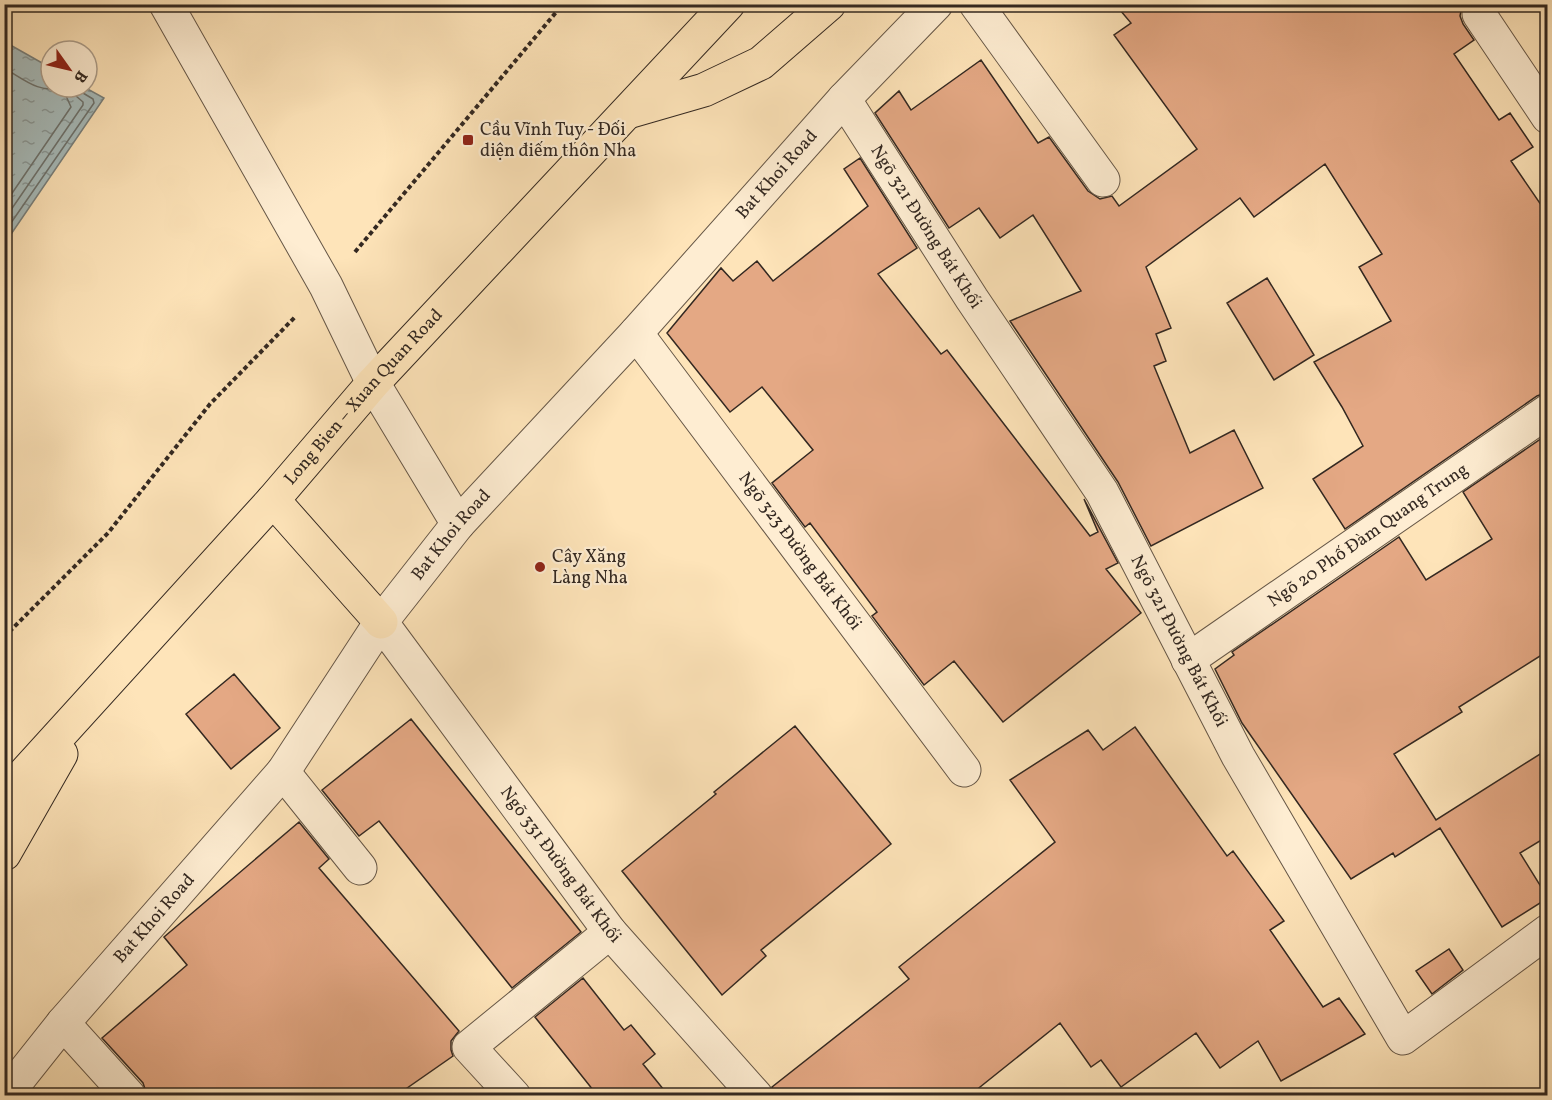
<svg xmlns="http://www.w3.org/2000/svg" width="1552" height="1100" viewBox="0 0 1552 1100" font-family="Vollkorn,serif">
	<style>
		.water { fill: url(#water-ripples); stroke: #78807d; stroke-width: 1.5 }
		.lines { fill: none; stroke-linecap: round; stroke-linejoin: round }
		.shore { stroke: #6c726e; stroke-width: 1.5 }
		.building { fill: #e4a884; stroke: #332821; stroke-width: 1.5 }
		.minor-casing { stroke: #665747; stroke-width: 35 }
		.major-casing { stroke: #332821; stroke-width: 35 }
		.path { stroke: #332821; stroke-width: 4; stroke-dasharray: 4.5 3; stroke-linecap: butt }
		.minor { stroke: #feedd2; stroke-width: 33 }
		.major { stroke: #fee4b9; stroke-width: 33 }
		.poi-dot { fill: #8f2418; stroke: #feedd2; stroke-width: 2 }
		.labels { text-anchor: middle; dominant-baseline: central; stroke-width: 4.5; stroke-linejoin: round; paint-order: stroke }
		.poi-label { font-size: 18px; fill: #332821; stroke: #feedd2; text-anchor: start }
		.street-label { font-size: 18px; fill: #332821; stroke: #feedd2 }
	</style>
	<defs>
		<pattern id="water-ripples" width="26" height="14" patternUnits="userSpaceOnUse" patternTransform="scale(1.5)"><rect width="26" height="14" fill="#a6bbbb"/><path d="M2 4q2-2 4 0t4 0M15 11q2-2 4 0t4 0" fill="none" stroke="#889898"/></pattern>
	</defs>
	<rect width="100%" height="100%" fill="#fee4b9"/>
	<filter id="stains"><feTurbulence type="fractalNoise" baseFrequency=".00333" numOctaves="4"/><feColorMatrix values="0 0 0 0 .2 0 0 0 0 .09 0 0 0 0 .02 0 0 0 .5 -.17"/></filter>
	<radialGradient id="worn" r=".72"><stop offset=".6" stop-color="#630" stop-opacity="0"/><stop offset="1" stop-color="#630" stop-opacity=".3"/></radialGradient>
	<!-- water -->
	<path class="water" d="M5,42L51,68V87H84L104,98L5,243Z"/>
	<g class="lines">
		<!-- shore -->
		<path class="shore" d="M4,68C22,78 41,95 61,87
			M4,205L71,107L62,87
			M4,220L83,105V102L76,96L73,87
			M4,233L94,103L93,99L83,93L81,87"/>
	</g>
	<!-- building -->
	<path class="building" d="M1115,4H1456L1461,11L1460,16L1463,24L1474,40L1454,54L1499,120L1510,113L1533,147L1511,161L1548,215V392L1537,396L1345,529L1313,479L1363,446L1342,407L1314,362L1391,321L1359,267L1382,254L1325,164L1254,217L1240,198L1146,267L1171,328L1156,334L1166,361L1154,366L1190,453L1234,430L1263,488L1151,546L1118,482L1010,321L1081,291L1033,215L1000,238L979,208L949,228L875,113L899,91L911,110L981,60L1038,143L1049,137L1088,191L1100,199L1112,196L1119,206L1197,149L1114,35L1131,23Z
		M860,158L917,248L878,274L941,354L947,350L1090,536L1098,532L1084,499L1118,563L1106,569L1141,613L1003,722L954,661L924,685L872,616L877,612L810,523L805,527L772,483L813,450L762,387L730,412L667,333L721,268L733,281L757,261L773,281L868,206L844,169Z
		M1267,278L1314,355L1274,380L1227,303Z
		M1548,434V651L1459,707L1462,712L1394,754L1436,820L1548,749V836L1520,853L1548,898L1502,927L1440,828L1395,857L1393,853L1351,879L1242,723L1215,669L1234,655L1232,652L1399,537L1426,580L1492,539L1463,492Z
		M234,674L280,728L231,769L186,714Z
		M411,719L581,932L512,988L379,821L359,836L322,790Z
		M795,726L891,844L761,950L766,956L722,995L622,871L716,794L714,792Z
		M1135,727L1227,856L1233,851L1284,921L1270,930L1323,1007L1339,998L1365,1034L1281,1081L1258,1041L1220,1068L1196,1033L1121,1087L1101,1060L1091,1067L1060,1023L970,1095H774L772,1087L909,979L899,967L1055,842L1010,780L1088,730L1103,750Z
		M299,822L329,859L319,868L459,1031L451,1041V1050L453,1056L397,1095H147L143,1083L102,1038L187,965L164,937Z
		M1449,949L1463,970L1432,994L1416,971Z
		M583,978L624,1030L631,1025L655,1054L643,1064L668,1095H597L535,1017Z"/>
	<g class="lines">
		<defs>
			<g id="minor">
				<path d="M166,4L326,286L373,383L458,524"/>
				<path d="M976,4L1103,180"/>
				<path d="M1479,14L1548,117"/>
				<path id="s1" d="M844,99L972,299L1102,492L1238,756L1403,1038L1548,931"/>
				<path id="s2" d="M636,333L964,770"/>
				<path id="s3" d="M381,622L610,932L756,1096"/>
				<path id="s4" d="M1188,660L1548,411"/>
				<path d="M283,772L360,868"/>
				<path d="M63,1023L129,1096"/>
				<path id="s5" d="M5,1096L63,1023L283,772L381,622L458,524L636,333L844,99L936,4"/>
				<path d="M514,1096L469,1047L610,932"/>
			</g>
			<g id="major">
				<path d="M628,112L704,90L761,63L829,4"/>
				<path d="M273,500L381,622"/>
				<path id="s6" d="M4,796L273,500L373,383L728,4"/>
				<path d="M4,854L61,754"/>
			</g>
		</defs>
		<!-- minor casing -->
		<use href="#minor" class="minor-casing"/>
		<!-- major casing -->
		<use href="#major" class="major-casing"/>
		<!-- path -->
		<path class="path" d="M355,252L563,4
			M4,637L108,533L210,404L295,317"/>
		<!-- minor -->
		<use href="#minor" class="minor"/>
		<!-- major -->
		<use href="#major" class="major"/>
	</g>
	<!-- markers -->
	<g class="poi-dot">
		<rect x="462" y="134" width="12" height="12" rx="3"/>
		<circle cx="540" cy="567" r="6"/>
	</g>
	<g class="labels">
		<!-- poi labels -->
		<g class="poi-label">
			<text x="480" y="130">Cầu Vĩnh Tuy - Đối<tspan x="480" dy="21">diện điếm thôn Nha</tspan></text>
			<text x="552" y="557">Cây Xăng<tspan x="552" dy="21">Làng Nha</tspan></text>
		</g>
		<!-- street labels -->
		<g class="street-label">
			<text stroke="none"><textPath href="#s5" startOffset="1204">Bat Khoi Road</textPath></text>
			<text stroke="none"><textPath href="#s1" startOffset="152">Ngõ 321 Đường Bát Khối</textPath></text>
			<text stroke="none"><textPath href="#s6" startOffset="537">Long Bien – Xuan Quan Road</textPath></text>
			<text stroke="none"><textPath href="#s5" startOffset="718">Bat Khoi Road</textPath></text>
			<text stroke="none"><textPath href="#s4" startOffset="219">Ngõ 20 Phố Đàm Quang Trung</textPath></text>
			<text stroke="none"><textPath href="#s2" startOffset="273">Ngõ 323 Đường Bát Khối</textPath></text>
			<text stroke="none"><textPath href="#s1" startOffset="638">Ngõ 321 Đường Bát Khối</textPath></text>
			<text stroke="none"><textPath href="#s3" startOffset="302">Ngõ 331 Đường Bát Khối</textPath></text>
			<text stroke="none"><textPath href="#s5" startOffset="232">Bat Khoi Road</textPath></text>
		</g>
	</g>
	<!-- margin -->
	<rect width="1552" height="1100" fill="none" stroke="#fee4b9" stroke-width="24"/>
	<rect x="6" y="6" width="1540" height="1088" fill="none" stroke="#332821" stroke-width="3"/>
	<rect x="12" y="12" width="1528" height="1076" fill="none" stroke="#332821" stroke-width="1.5"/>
	<!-- north arrow -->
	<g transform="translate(69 69) rotate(124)"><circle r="28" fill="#feedd2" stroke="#ad9e8b" stroke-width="1.5"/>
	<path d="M0-4.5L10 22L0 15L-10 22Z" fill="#8f2418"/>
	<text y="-9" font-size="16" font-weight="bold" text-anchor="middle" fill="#332821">B</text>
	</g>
	<rect width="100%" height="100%" filter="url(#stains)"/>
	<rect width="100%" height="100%" fill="url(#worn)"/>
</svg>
